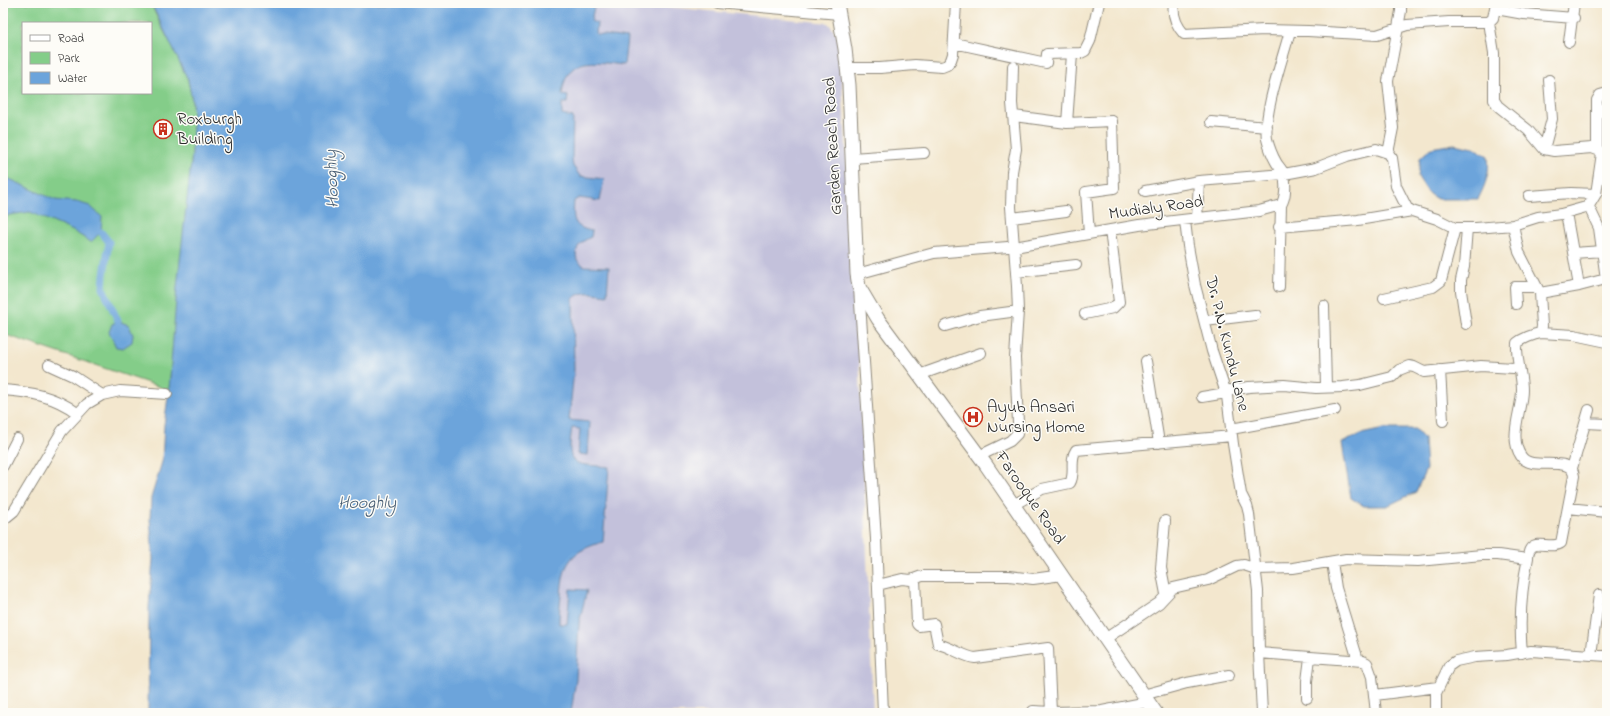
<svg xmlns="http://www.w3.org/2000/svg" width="1610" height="716" viewBox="0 0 1610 716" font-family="'Indie Flower',sans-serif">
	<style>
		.industrial { fill: #c3c1db }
		.green { fill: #84cd89; stroke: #587c5a; fill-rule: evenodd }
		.water { fill: #6ca4db; stroke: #4c6883 }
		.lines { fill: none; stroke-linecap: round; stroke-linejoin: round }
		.canal { stroke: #6ca4db; stroke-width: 7 }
		.minor-casing { stroke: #8f897c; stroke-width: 12 }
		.major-casing { stroke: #8f897c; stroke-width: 15 }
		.minor { stroke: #fff; stroke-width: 10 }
		.major { stroke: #fff; stroke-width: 13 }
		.labels { text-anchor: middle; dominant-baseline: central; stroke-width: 3; stroke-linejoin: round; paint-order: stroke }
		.poi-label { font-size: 17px; fill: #2b2b2b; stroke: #fdfcf7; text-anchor: start }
		.street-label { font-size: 17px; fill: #2b2b2b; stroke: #fdfcf7 }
		.water-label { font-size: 18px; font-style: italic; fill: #455b71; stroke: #fdfcf7 }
	</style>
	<rect width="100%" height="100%" fill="#fdfcf7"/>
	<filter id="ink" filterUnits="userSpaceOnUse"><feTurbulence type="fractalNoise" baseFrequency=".025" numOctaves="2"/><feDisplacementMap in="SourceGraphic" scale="8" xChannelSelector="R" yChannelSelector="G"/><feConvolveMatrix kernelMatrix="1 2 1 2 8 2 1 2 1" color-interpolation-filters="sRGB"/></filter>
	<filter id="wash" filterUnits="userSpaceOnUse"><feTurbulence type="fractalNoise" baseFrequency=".012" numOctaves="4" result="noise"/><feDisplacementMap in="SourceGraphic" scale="16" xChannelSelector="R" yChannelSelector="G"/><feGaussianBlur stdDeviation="0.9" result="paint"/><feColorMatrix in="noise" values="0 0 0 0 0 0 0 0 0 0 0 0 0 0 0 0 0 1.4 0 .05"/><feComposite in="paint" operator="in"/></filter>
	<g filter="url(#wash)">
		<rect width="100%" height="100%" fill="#f3e7ce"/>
		<!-- industrial -->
		<path class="industrial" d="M595,3H630L828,23L839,37L859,351L873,713H571L576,679L579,623L587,590L567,625L559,624L562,580L565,567L571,559L580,551L590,546L603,542L609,467L576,463L571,458L570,453L572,428H580L590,422L569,420L574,370L573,299L577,294L584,293L607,295L609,267L584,266L577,260L575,253L577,248L582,241L591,237L592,231L579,227L575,223L573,214L574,201L604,179L580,176L573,166L562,115V102L567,96L562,95L563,83L566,77L573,68L579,65L594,62L624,65L627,39L596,34L591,21Z"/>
		<!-- green -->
		<path class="green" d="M3,3H151C160,29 180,55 188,81C195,104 193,130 192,154L169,390L3,334ZM23,23H151V93H23Z"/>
		<!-- water -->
		<path class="water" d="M151,3H595L591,21L597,23L596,34L627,38L624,65C594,62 566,54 562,95L568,96L567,103H562V115L573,117L572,160L573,166L580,176L604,179L600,201L579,198L574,201C573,219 572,227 592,231L591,237C580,242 574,248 577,260L584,266L609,267L607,295C596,294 581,289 573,299L574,370L569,420L590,422L588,455L578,454L580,429L572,428C566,469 573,463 609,467L603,542C571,551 563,562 561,596C560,605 559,615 559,624H567L570,589L587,590L579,623L576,679L571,713H148L149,607L153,559L150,519L151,498L162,462L164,425L169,390L177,287L192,154L193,122L192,100L188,80Z
			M1454,144L1474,148L1488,156C1490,173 1486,184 1478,199H1437L1429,194L1418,177L1420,158L1431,148Z
			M3,176L55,200L77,202L90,206L102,217L101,232L91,242L73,231L30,212L9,215L3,219Z
			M118,321L129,325L133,335L132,342L123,348L116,347L109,332L112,324Z
			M1384,429H1415L1424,439L1426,469L1416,492L1387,506H1364L1351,498L1342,443L1361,434Z"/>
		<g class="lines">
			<!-- canal -->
			<path class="canal" d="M101,232L109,242L104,275L103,288L118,321"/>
		</g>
	</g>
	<g filter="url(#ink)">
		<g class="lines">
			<defs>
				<path id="minor" d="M717,3L839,14
					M1174,3C1172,15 1176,25 1184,34L1264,30L1308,31L1377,35L1407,25L1449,22H1489L1493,18L1496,3
					M1496,9L1524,14L1574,18
					M1569,42L1574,3
					M954,43L1046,63L1047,54L1081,53L1085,51L1090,41L1099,3
					M847,68H880L915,65L942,67L947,65L951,60L953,54L956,3
					M1014,116L1067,123L1112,121L1114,188L1086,192L1089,234
					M1211,122L1267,127
					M1067,123L1072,54
					M1544,149L1552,119L1549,80
					M1597,149V100L1600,95L1607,93
					M1388,153L1393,128L1388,81L1401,11V3
					M852,158L924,153
					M1145,191L1199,181L1284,174L1316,168L1347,156L1376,149L1388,153L1392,158L1396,186L1407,208L1412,211L1437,219L1455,228H1476L1513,225L1538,217L1561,214L1586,207L1590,204L1596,194L1602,153L1600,151L1592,148L1554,151L1544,149L1528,130L1498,106L1494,100V53L1489,22
					M1529,196L1571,193L1596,194
					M1012,218L1066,211
					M1197,218L1199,181
					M1185,221L1188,246L1195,285L1212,351L1227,396L1233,444L1241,494L1247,506L1249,514L1258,591L1259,653
					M1513,225L1519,252L1540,293L1542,326L1541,333C1533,334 1522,339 1517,343C1516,359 1522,374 1522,390C1522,410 1508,437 1521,456C1531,473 1572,453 1574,476L1561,543C1553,549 1537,541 1532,547C1529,549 1528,555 1528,558C1521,590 1519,621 1522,653
					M1279,227L1358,220L1412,211
					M1573,253L1603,251
					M1016,272L1076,265
					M857,274L934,253L1020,246L1139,225L1259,211L1281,205C1286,197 1286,184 1284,175C1283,170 1278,166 1276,162C1272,155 1269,147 1267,139C1263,113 1283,58 1290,31
					M1579,286L1606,279L1599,228L1588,205
					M1279,287L1281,205
					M859,288L876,539L883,713
					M1540,293L1579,286L1566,213
					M1384,298L1433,287L1441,281L1455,228
					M1516,304L1515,287H1537
					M1324,306L1326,387
					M1085,314L1113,308L1119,302L1110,230
					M1205,321L1255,315
					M1466,324L1461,291V280L1464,267L1467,228
					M945,326L980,316L1018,311
					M1541,333L1574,335L1607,342
					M1146,361L1159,443
					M49,365L73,376L102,395
					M1440,370L1443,421
					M919,375L981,353
					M3,390C30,392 55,396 77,413
					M1225,391L1249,387L1284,385L1316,388L1343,387L1360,385L1392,377L1399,370L1409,366L1414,367L1424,372L1481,366L1513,368L1519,366
					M1202,397L1226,393
					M1586,423L1607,424
					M1231,429L1335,410
					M979,456L1010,441L1017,434L1018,423L1015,358L1018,311L1017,286L1011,207L1012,172L1016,149L1012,103L1013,66
					M3,466L17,439
					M1572,468L1589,410
					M1013,505L1042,489L1070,483C1076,473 1069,460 1076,450L1232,436
					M1568,508L1607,512
					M3,520L14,511L62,431L87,404L102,395L120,391L167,394
					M1165,521L1161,568L1166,594
					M1332,562L1336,588L1358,660
					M915,579L917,624L919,626L934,624L938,644C951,647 964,657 975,658L1048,648L1051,712L1033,711V713
					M878,585L902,579L911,580L922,576H1009L1033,579L1062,575
					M1105,639L1159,603L1173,588L1208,580L1237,566L1244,565L1256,569L1293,568L1346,559L1418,561L1482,555H1498L1527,559
					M1591,655L1599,595
					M1143,695L1187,683L1229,675
					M1375,695L1438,687
					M1307,698V681L1310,658
					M1051,712L1102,711L1148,702
					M1262,713L1259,653L1363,661L1367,663L1372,677L1376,713
					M1436,713V693L1449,666L1456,661L1475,657L1507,655L1531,651L1607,656"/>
				<path id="major" d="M837,3L845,49L849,85L857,274L859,287L878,319L986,465L1156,713"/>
			</defs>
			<!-- minor casing -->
			<use href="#minor" class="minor-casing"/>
			<!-- major casing -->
			<use href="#major" class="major-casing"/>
			<!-- minor -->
			<use href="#minor" class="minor"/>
			<!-- major -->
			<use href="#major" class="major"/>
		</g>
	</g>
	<!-- icons -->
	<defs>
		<symbol id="building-ring" viewBox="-11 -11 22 22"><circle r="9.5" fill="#fdfcf7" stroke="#c8321e" stroke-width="1.5"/><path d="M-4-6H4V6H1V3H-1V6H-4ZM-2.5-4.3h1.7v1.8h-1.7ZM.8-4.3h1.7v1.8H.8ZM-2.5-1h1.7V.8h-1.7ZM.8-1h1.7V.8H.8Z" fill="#c8321e"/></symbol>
		<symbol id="hospital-ring" viewBox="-11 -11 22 22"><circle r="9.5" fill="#fdfcf7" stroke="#c8321e" stroke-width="1.5"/><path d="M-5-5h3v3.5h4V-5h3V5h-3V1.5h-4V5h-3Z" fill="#c8321e"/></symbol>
	</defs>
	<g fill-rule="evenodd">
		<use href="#building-ring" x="152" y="118" width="22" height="22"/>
		<use href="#hospital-ring" x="962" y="406" width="22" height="22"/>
	</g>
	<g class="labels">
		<!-- poi labels -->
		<g class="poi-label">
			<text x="177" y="119">Roxburgh<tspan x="177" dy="20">Building</tspan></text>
			<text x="987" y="407">Ayub Ansari<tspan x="987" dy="20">Nursing Home</tspan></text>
		</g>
		<!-- street labels -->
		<g class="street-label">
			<text transform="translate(833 146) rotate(-93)">Garden Reach Road</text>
			<text transform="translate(1156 208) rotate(-8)">Mudialy Road</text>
			<text transform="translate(1227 344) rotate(76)">Dr. P.N. Kundu Lane</text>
			<text transform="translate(1030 498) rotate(55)">Farooque Road</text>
		</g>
		<!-- water labels -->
		<g class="water-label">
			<text transform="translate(333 179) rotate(-92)">Hooghly</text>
			<text x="367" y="504">Hooghly</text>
		</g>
	</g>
	<!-- margin -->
	<rect width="1610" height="716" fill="none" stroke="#fdfcf7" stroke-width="16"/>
	<!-- legend -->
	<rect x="22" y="22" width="130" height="72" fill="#fdfcf7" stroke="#a9a8a5"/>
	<rect x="30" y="35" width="20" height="6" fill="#ffffff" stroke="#a9a8a5"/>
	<text x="58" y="42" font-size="12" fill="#2b2b2b">Road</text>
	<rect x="30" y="52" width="20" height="12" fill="#84cd89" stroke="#a9a8a5"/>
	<text x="58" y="62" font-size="12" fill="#2b2b2b">Park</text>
	<rect x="30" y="72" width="20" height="12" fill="#6ca4db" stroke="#a9a8a5"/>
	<text x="58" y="82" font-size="12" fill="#2b2b2b">Water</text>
</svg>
